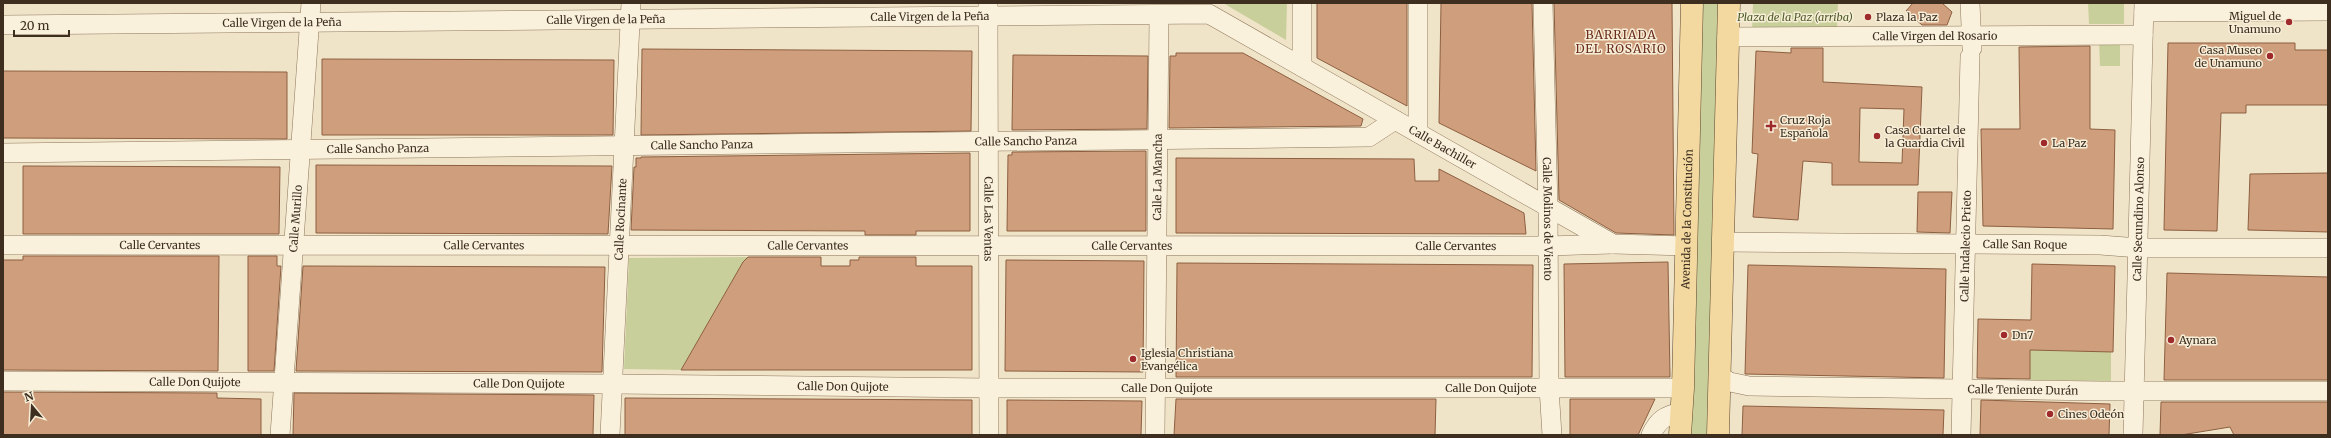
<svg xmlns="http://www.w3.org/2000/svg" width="2331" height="438" viewBox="0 0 2331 438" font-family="Merriweather,serif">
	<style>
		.green { fill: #c9cf9b }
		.building { fill: #cf9f7d; stroke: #8d5f41; fill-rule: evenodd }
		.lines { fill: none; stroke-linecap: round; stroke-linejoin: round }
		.minor-casing { stroke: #8d765c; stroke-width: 20 }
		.major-casing { stroke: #5b4430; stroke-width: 23 }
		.minor { stroke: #faf1dc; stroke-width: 19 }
		.major { stroke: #f3d9a0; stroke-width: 22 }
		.poi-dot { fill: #9e2a2b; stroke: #f7eed8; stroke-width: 1.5 }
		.labels { text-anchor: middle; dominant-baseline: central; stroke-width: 3; stroke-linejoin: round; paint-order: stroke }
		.poi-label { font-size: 11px; fill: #3d2e20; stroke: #f7eed8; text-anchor: start }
		.street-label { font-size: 11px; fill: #3d2e20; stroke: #f7eed8 }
		.park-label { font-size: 11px; font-style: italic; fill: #4d5a26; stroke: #f7eed8 }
		.neighbourhood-label { font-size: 12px; letter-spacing: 1px; fill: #6b2e1e; stroke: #f7eed8 }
	</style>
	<rect width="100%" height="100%" fill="#f0e4c8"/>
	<!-- green -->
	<path class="green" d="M1223,3H1287L1286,40Z
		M1702,3H1721L1707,435H1687Z
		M1753,3H1838L1837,30L1752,31Z
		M2088,3H2124V24H2089Z
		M2099,41H2120V66H2100Z
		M748,257L684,365L687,370L624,369L629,258Z
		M2030,350L2111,351V381L2030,380Z"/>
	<!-- building -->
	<path class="building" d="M1317,3H1407V106L1317,58Z
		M1441,3H1532L1536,171L1439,123Z
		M1554,3H1672L1674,235L1616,233L1559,200Z
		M1913,3H1942L1952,12L1947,25H1922L1906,11Z
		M2168,43H2295V50H2328V105H2246V113H2221L2217,231L2164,230Z
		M2090,46V129L2115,130L2113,229L1983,226L1981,129H2020L2019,47Z
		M1791,48H1823V82L1922,87L1918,185H1832V163L1803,161L1798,220L1753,217L1758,154L1752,153L1756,51L1791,53ZM1860,108L1904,109L1902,163L1859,162Z
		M642,49L972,51L971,131L641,135Z
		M1176,53H1243L1363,119L1361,126L1169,128L1170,56H1176Z
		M1013,55L1148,56L1147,129L1012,130Z
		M322,59L614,60L613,135H322Z
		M3,71L287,72V139L3,138Z
		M1146,151V231H1007L1008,155H1012V152Z
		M970,153V231H916V235H865V231L631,230L634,167H636V158H641V157Z
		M1176,158L1414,159L1415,181H1439V169L1524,213L1526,234L1176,233Z
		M316,165L612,166L608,234L316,233Z
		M23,166L280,167L279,234H23Z
		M2328,173V232L2248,230L2250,174Z
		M1918,192H1952L1950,233L1917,232Z
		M23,256H219L218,371L3,370V260H23Z
		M248,256H277V266H281L274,371H248Z
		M748,257H821V266H850V260H859V257H916V266H972V370H681L743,262Z
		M1006,260L1144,261L1143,372L1005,371Z
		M1668,262L1670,377H1565L1564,264Z
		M1177,263L1533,265L1532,377H1176Z
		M2032,264L2115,266L2113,352L2030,350V379L1977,378L1978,319L2031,320Z
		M1748,265L1946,269L1944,378L1745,374Z
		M303,266L605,267L602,372L296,371Z
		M2167,273L2328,277V380H2164Z
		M3,392L217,393V398L261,399V435H3Z
		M294,393L594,395L593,435H293Z
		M625,398L972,400V435H625Z
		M1176,399H1436L1435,435H1174Z
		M1570,399H1655L1638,435H1570Z
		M1007,400L1142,401L1141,435H1007Z
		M1981,400L2110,404L2109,435H1980Z
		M2161,402H2328V435H2234L2230,427L2181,435H2160Z
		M1743,406L1944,410L1943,435H1742Z"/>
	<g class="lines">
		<defs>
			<g id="minor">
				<path d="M1302,3V67"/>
				<path id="s1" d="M1543,3L1548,208L1549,388L1552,435"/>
				<path d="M1970,3L1972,48"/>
				<path id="s2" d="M988,4L989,435"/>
				<path d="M2144,12L2328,11"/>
				<path id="s3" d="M3,25L1209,14L1613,244L1687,246"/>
				<path id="s4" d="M1727,37L2143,35"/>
				<path d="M1418,133V3"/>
				<path id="s5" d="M3,153L1369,137L1395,120"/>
				<path id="s6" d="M1723,242L2100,245L2139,248H2328"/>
				<path id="s7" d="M3,245L1548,246L1612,244"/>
				<path id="s8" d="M1719,376L1730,382L1749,386L2102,391H2328"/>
				<path id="s9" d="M3,381L612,384L989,388H1683"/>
				<path id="s10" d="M280,435L311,3"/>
				<path id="s11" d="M610,435L631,3"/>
				<path id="s12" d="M1155,435L1159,16"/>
				<path d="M1651,435C1658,420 1665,415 1682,412"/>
				<path id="s13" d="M1961,435L1970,57"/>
				<path id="s14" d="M2133,435L2144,3"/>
			</g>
			<g id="major">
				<path id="s15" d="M1680,435L1683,388L1692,3"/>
				<path d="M1718,435L1729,3"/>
			</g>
		</defs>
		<!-- minor casing -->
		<use href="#minor" class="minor-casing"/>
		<!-- major casing -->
		<use href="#major" class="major-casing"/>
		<!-- minor -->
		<use href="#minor" class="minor"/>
		<!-- major -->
		<use href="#major" class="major"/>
	</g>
	<!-- markers -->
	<g class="poi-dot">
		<circle cx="1868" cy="17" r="4"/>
		<circle cx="2289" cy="22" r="4"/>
		<circle cx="2270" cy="56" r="4"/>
		<path d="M1769 120h4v4h4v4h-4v4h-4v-4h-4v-4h4z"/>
		<circle cx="1877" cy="136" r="4"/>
		<circle cx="2044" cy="143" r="4"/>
		<circle cx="2004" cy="335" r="4"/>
		<circle cx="2171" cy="340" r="4"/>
		<circle cx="1133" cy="359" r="4"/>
		<circle cx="2050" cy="414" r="4"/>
	</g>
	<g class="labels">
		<!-- poi labels -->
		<g class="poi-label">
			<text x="2281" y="16" text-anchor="end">Miguel de<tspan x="2281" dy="13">Unamuno</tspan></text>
			<text x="1876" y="17">Plaza la Paz</text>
			<text x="2262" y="50" text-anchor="end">Casa Museo<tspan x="2262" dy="13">de Unamuno</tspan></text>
			<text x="1780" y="120">Cruz Roja<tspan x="1780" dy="13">Española</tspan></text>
			<text x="1885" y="130">Casa Cuartel de<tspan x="1885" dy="13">la Guardia Civil</tspan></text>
			<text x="2052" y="143">La Paz</text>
			<text x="2012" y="335">Dn7</text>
			<text x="2179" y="340">Aynara</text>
			<text x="1141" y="353">Iglesia Christiana<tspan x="1141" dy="13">Evangélica</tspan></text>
			<text x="2058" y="414">Cines Odeón</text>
		</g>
		<!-- street labels -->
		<g class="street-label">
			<text stroke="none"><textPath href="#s3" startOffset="927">Calle Virgen de la Peña</textPath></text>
			<text stroke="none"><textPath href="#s3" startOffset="603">Calle Virgen de la Peña</textPath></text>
			<text stroke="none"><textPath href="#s3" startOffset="279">Calle Virgen de la Peña</textPath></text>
			<text stroke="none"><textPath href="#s4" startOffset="208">Calle Virgen del Rosario</textPath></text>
			<text stroke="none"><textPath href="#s5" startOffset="1023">Calle Sancho Panza</textPath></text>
			<text stroke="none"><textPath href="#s5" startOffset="699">Calle Sancho Panza</textPath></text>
			<text stroke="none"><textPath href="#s3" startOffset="1475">Calle Bachiller</textPath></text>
			<text stroke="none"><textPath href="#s5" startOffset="375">Calle Sancho Panza</textPath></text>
			<text stroke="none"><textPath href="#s12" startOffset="258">Calle La Mancha</textPath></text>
			<text stroke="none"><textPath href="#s10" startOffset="217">Calle Murillo</textPath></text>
			<text stroke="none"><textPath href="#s11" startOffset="216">Calle Rocinante</textPath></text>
			<text stroke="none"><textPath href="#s2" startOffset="215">Calle Las Ventas</textPath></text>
			<text stroke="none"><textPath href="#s1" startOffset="216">Calle Molinos de Viento</textPath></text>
			<text stroke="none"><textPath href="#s15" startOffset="216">Avenida de la Constitución</textPath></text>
			<text stroke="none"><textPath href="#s14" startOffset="216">Calle Secundino Alonso</textPath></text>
			<text stroke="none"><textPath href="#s7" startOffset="157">Calle Cervantes</textPath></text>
			<text stroke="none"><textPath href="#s7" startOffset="481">Calle Cervantes</textPath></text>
			<text stroke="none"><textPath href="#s7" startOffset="805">Calle Cervantes</textPath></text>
			<text stroke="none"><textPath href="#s7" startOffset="1129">Calle Cervantes</textPath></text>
			<text stroke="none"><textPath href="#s6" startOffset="302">Calle San Roque</textPath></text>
			<text stroke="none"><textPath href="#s7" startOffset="1453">Calle Cervantes</textPath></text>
			<text stroke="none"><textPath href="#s13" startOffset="189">Calle Indalecio Prieto</textPath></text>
			<text stroke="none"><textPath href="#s9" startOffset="192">Calle Don Quijote</textPath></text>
			<text stroke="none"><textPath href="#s9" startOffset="516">Calle Don Quijote</textPath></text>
			<text stroke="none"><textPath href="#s9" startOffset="840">Calle Don Quijote</textPath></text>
			<text stroke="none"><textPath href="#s9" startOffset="1164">Calle Don Quijote</textPath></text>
			<text stroke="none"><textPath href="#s9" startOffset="1488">Calle Don Quijote</textPath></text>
			<text stroke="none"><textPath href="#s8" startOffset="306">Calle Teniente Durán</textPath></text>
		</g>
		<!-- park labels -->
		<g class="park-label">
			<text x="1795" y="17">Plaza de la Paz (arriba)</text>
		</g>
		<!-- neighbourhood labels -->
		<g class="neighbourhood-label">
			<text x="1621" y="34">BARRIADA<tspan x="1621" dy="14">DEL ROSARIO</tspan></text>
		</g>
	</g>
	<!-- border -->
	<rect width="2331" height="438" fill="none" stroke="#3d2e20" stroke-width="8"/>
	<!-- north arrow -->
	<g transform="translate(32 406) rotate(342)" stroke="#f7eed8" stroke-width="3" paint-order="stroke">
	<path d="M0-3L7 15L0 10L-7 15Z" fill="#3d2e20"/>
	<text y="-6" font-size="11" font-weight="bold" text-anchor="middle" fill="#3d2e20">N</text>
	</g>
	<!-- scale -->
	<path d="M14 30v6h55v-6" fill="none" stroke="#3d2e20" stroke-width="2"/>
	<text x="20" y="30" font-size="12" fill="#3d2e20" stroke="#f7eed8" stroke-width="3" paint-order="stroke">20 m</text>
</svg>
